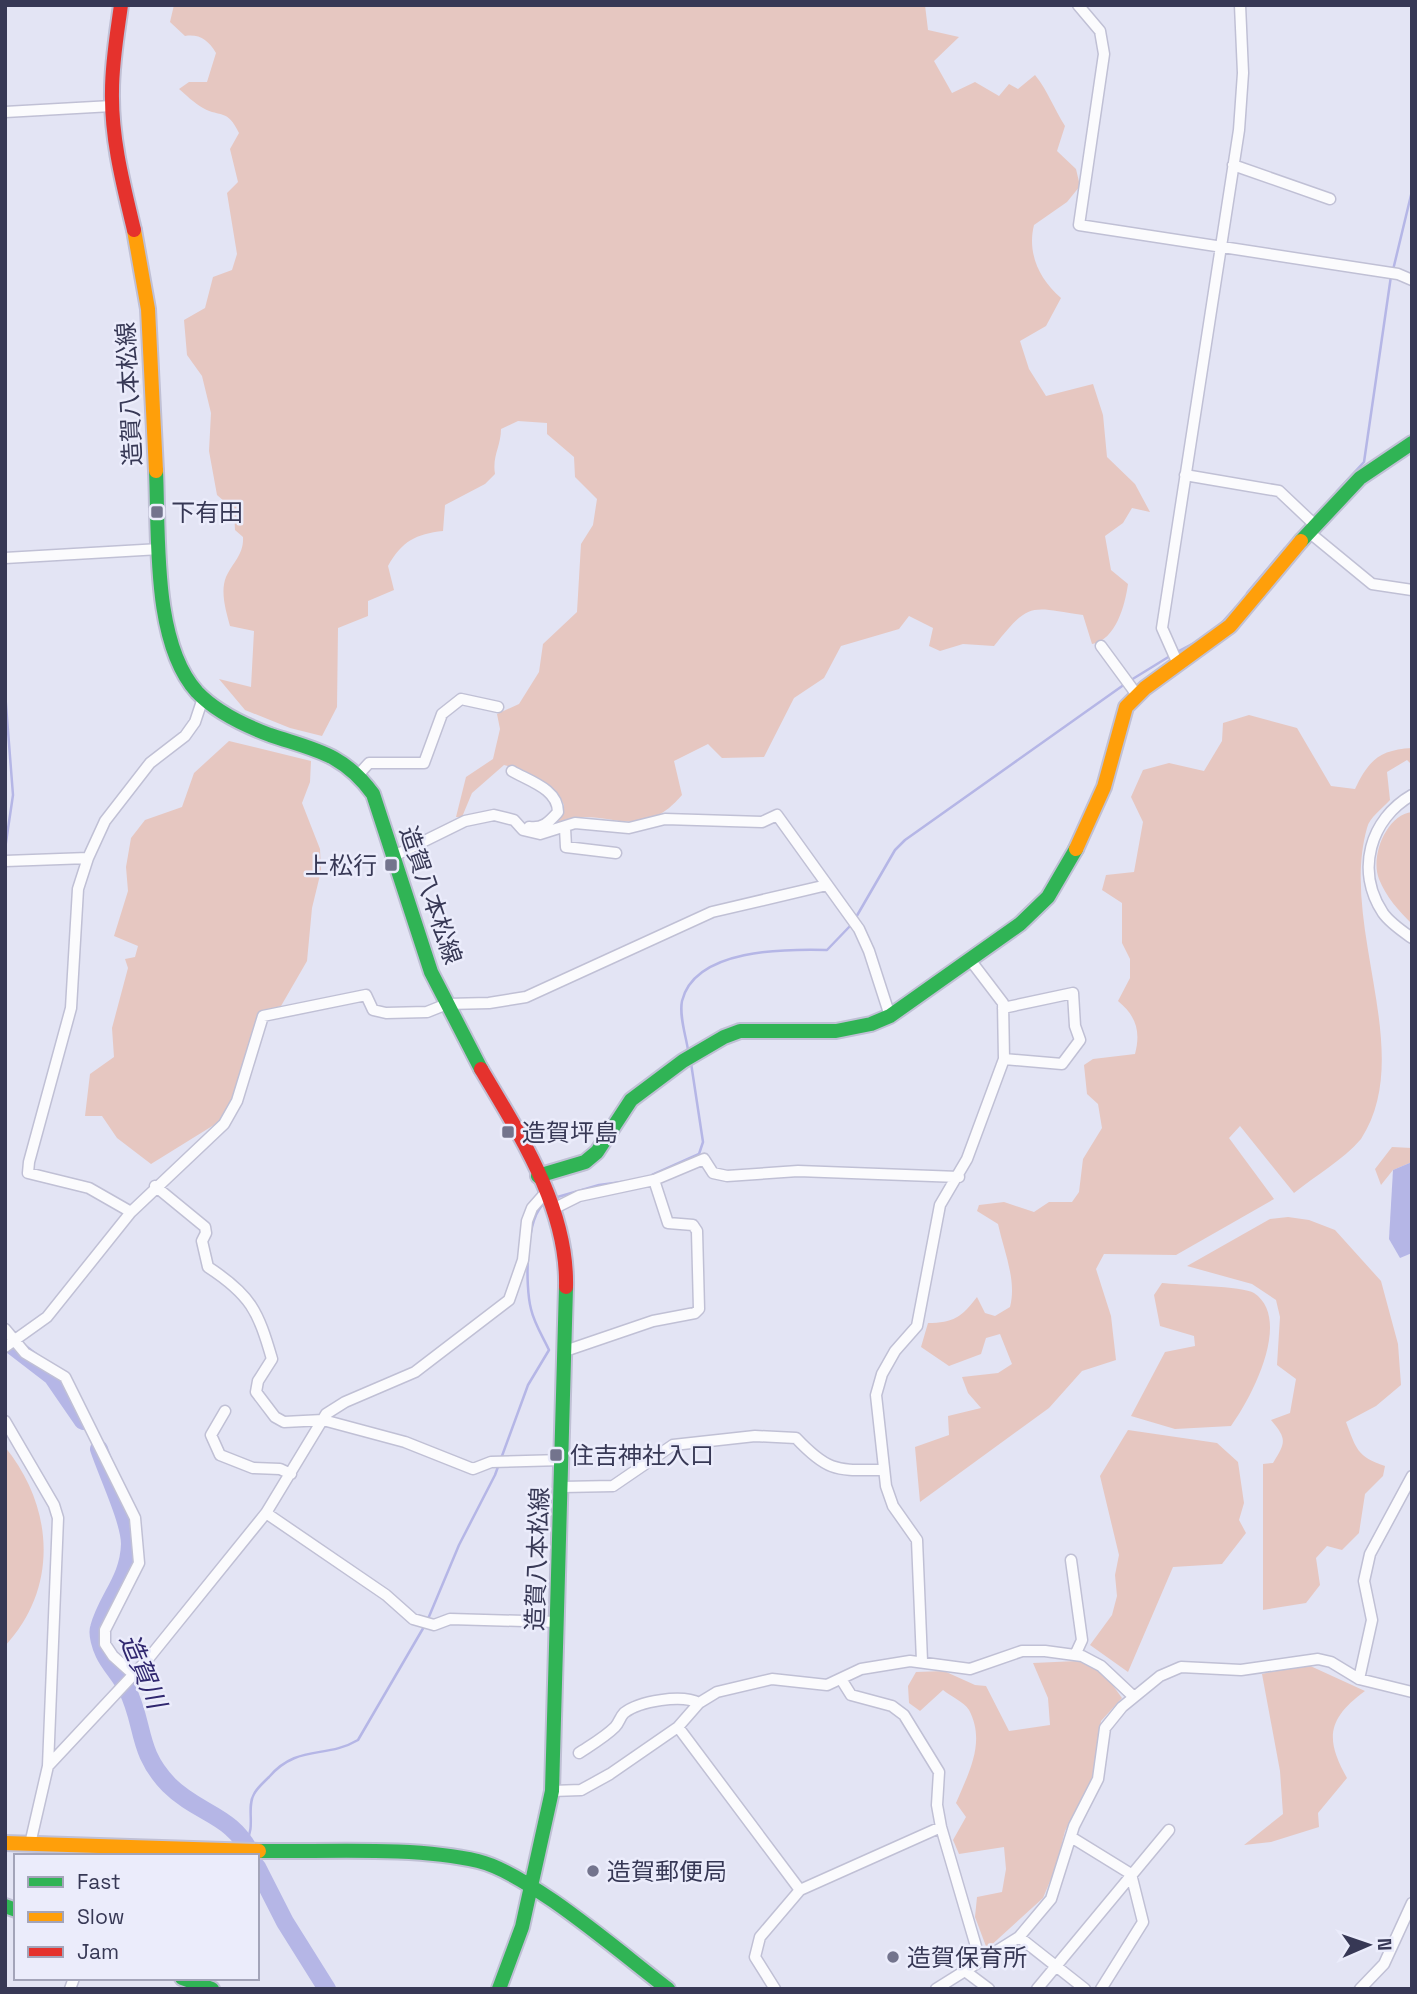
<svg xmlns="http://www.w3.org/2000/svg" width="1417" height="1994" viewBox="0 0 1417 1994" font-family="'Space Grotesk','Noto Sans JP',sans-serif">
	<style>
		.green { fill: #e6c7c1 }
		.water { fill: #b5b6e6 }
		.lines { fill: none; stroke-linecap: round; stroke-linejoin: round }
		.stream { stroke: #b5b6e6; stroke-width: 2.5 }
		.river { stroke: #b5b6e6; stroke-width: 18 }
		.street-casing { stroke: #c0c0d5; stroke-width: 13 }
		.fast-casing { stroke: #c0c0d5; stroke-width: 18 }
		.slow-casing { stroke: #c0c0d5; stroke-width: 18 }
		.jam-casing { stroke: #c0c0d5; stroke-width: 18 }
		.street { stroke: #fbfbfd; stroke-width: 10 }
		.fast { stroke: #30b455; stroke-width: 14 }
		.slow { stroke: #ff9f0a; stroke-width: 14 }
		.jam { stroke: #e5322d; stroke-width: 14 }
		.poi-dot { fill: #73748d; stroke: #ebecfb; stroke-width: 2.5 }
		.labels { text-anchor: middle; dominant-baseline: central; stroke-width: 5; stroke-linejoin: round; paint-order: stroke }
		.street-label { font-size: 24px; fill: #373855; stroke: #ebecfb }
		.poi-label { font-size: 24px; fill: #373855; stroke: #ebecfb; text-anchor: start }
		.water-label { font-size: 26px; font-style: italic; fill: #30276f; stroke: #ebecfb }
	</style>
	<rect width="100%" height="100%" fill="#e3e4f4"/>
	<!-- green -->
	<path class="green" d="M174,5H925L928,30L959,37L934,61L952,93L975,82L999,96L1009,84L1018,89L1035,75C1048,91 1054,109 1065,126L1057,151L1076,169L1080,186L1067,202L1034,225C1027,253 1039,279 1061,298L1046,326L1020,341L1029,369L1046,396L1093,384L1103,415L1107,457L1135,484L1150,512L1132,508L1123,523L1105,536L1111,570L1128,584C1125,605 1116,640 1092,644L1083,615C1029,607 1030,601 994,646L963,644L940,651L929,646L933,628L909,616L899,629L841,646L824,678L794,698L764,757L722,758L708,744L674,761L682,795C638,847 605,803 558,822L564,805C556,784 526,771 504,765L472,793L462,817H456L466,777L493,759L500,729L497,714L519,704L539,672L543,644L577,612L581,544L593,525L597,499L575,477L574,457L547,434V423L518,421L501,429C501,446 492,456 495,474L485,484L445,505L443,531C416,534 402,541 388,566L394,590L368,601V616L338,628L337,707L322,736L290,728L245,710L219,679L251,687L254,631L230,626C226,611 220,592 226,577C233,562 244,554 243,537L235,530L234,510L217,495L209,451L211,413L202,376L187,355L184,320L205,308L213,277L232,270L237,254L227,193L238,182L230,149L239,133C227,108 221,118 203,108C194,103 186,95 179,89L189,82H207L216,53C208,40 200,34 185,36L170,22Z
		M1249,715L1297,728L1331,786L1355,789C1369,760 1379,750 1412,748V765L1407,760L1387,772L1390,800C1383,808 1369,818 1367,828C1339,927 1417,1053 1361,1139C1343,1160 1315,1176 1294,1193L1240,1126L1229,1138L1274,1199L1176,1255L1104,1254L1096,1269L1111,1316L1116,1360L1082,1371L1049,1408L920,1502L915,1447L949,1435L948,1416L981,1408L968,1393L962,1377L998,1373L1012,1364L1000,1334L986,1338L981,1354L949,1366L921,1347L928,1323C953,1323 962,1317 977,1297L985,1313L995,1316L1010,1307C1017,1280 1004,1252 998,1224L977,1211L979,1205L1004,1202L1034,1212L1049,1202H1072L1079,1192L1083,1159L1102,1128L1098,1104L1087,1094L1084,1065L1093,1059L1135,1054C1141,1031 1136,1016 1118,1001L1130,978V959L1122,943V903L1102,890L1106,875L1134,872L1143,822L1131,797L1143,770L1169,763L1204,771L1222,741L1223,723Z
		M229,741L311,761L310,782L302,803L320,849L321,871L312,908L307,961L281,1006L259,1013L235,1099L222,1120L151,1164L117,1138L102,1116H85L90,1074L114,1057L112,1028L128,968L125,959L135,957L138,946L114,936L128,891L126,867L131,838L145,820L182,807L194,773Z
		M1412,812V924C1399,911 1386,897 1379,879C1370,857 1386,815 1412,812Z
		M1392,1147L1412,1148V1162L1393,1170L1381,1185L1375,1169Z
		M1288,1217L1309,1220L1335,1230L1381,1281L1398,1344L1401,1385L1376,1406L1346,1422C1356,1448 1357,1457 1385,1466L1383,1476L1365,1494L1359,1533L1342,1550L1327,1546L1316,1558L1320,1585L1306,1603L1263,1610V1464L1273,1463C1286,1442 1287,1439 1271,1420L1290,1413L1296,1379L1277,1365L1280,1317L1276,1300L1252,1284L1187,1266L1270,1219Z
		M1162,1283C1178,1285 1244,1286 1254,1293C1293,1319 1251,1399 1231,1426L1175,1429L1131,1416L1165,1352L1195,1346L1194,1336L1160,1326L1154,1295Z
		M1128,1430L1217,1443L1238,1462L1244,1503L1239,1520L1246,1533L1222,1564L1173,1567L1128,1672L1090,1645L1112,1615L1117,1596L1115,1575L1119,1555L1100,1476Z
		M5,1447C54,1507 59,1588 5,1646Z
		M1077,1661L1099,1666L1122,1698L1101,1721L1093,1779L1065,1831L1056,1867L1043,1898L987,1949L975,1917L977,1897L1002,1892L1006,1869L1004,1847L959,1854L953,1840L966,1817L956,1803C969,1772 986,1742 969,1710C964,1702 950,1696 943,1690L920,1711L909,1703L908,1686L916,1672L944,1671L975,1685L986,1686L1009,1731L1050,1725L1048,1698L1033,1663Z
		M1306,1664L1365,1691C1327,1719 1325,1739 1347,1778L1318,1813L1319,1827L1271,1842L1244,1845L1283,1814L1280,1771L1262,1674Z"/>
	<!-- water -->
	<path class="water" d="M1412,1162V1253L1400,1258L1389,1239L1393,1170Z"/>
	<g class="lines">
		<!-- stream -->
		<path class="stream" d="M1393,270L1412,191
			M1337,491L1364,462L1391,276
			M1247,593L1285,548
			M1217,628L1236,607
			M1175,653L1194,643
			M1131,680L1170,656
			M5,692L13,795L5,849
			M855,919L895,850L905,840L1125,684
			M688,1050C686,1036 679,1016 682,1001C695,948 786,949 827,950L851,925
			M652,1175L699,1154L703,1142L691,1063
			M554,1198L599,1185L629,1181
			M428,1619L459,1545L495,1475L528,1385L549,1350C543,1337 534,1323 531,1309C525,1286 525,1217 545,1203
			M246,1842C256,1826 246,1808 254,1794C257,1788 264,1782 269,1777C297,1744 326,1759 358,1740L425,1625"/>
		<!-- river -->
		<path class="river" d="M5,1340L52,1376L83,1421
			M99,1449C107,1473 130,1521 130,1544C129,1580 107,1598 99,1628C97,1634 101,1647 104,1653C110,1666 121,1676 127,1689C145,1725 136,1751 169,1785C199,1815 233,1814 252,1856
			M257,1867L285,1922L327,1989"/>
		<defs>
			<path id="street" d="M1078,5L1100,31L1104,54L1079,225L1398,274L1412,280
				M5,112L112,106
				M1233,165L1330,199
				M1185,475L1279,491L1315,525
				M1310,533L1372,584L1412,590
				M5,558L160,549
				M1101,646L1137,695
				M1178,664L1162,628L1239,130L1243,73L1240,5
				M512,771C529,781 558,789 558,812C549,822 543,829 529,827
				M360,773L369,763H424L442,714L461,699L498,707
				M1412,795C1370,819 1355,871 1383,913C1390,923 1402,931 1412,938
				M565,828L566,847L616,853
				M394,856L465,821L494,815L514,820L523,830L540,834L575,823L629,828L665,819L762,822L777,815L859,929L869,951L890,1016
				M5,861L88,858
				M1003,1008L1073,993L1075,1026L1080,1040L1062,1064L1004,1059
				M155,1186L205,1227L206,1233L202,1241L208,1267C251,1295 258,1311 272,1359L258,1381L256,1392L275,1417L284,1422L323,1420L405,1442L473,1469L491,1462L562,1460
				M555,1208L579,1196L654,1180L704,1159L713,1173L727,1176L798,1171L959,1177
				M131,1212L89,1188L28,1173L29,1162L71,1008L78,889L88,858L105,821L150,763L185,736L195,722L203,698
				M5,1329L25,1353L65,1377L135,1518L139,1563L105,1630V1644L113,1656L133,1674
				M5,1347L47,1317L131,1212L224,1124L237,1101L263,1016L366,995L373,1010L386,1013L427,1012L447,1004L489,1003L526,997L712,912L827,885
				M565,1351L653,1321L695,1313L699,1309L697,1231L693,1225L668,1223L654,1180
				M225,1411L211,1435L220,1455L253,1468L280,1469L291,1474
				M5,1421L54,1505L58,1518L48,1766L30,1844
				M562,1487L613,1486L673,1445L755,1436L796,1438C829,1473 837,1470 883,1470
				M266,1513L386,1595L413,1619L434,1625L450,1619L558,1622
				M1071,1560L1082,1640L1076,1653
				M922,1661L917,1540L893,1506L886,1486L876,1395L882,1374L895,1351L917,1326L940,1205L967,1159L1004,1059L1003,1003L971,961
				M841,1679L851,1695L892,1706L904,1715L939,1772L937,1805L941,1827L980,1960
				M1359,1679L1372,1620L1364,1581L1370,1554L1412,1476
				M678,1727L800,1890
				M579,1753C591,1745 605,1737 615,1727C619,1723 620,1717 624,1713C639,1701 682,1694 699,1703
				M48,1766L148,1659L266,1513L326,1414L345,1402L415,1372L509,1300L523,1260L527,1221L532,1208L547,1191
				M552,1791L581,1790L610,1774L678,1727L699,1703L717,1692L772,1679L827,1685L861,1669L910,1661L970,1669L1022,1651H1045L1082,1656L1101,1666L1134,1697
				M1071,1837L1131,1874L1143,1922L1101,1989
				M1019,1937L1085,1989
				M965,1971L989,1989
				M70,1989L74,1978
				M775,1989L755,1957L760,1937L800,1890L941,1827
				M936,1989L1019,1937L1051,1899L1074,1826L1098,1779L1105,1728L1122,1707L1160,1676L1181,1667L1241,1670L1318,1659L1331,1662L1359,1679L1412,1692
				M1037,1989L1169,1830
				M1360,1989L1384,1964L1412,1903"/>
			<path id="fast" d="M156,471C159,535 152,642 197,692C215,711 246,726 270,735C315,750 343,753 373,794L431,972L481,1069
				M1301,541L1360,478L1412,443
				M538,1176L585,1162L597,1152L631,1100L683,1061L724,1037L740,1031H836L871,1024L890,1016L1020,924L1048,897L1076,849
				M259,1851C327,1852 413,1846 478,1861C529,1873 623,1955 668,1989
				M5,1906L16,1910
				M182,1978L212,1989
				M499,1989L522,1927L552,1791L566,1287"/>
			<path id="slow" d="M134,230L148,309L156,471
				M1076,849L1104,787L1126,707L1145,688L1230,626L1301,541
				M5,1843L259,1851"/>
			<path id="jam" d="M121,5C117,34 112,62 112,91C111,138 123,184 134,230
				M481,1069C520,1135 568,1208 566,1287"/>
		</defs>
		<!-- street casing -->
		<use href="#street" class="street-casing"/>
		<!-- fast casing -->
		<use href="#fast" class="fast-casing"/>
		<!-- slow casing -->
		<use href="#slow" class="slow-casing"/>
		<!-- jam casing -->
		<use href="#jam" class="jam-casing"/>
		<!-- street -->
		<use href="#street" class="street"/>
		<!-- fast -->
		<use href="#fast" class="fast"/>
		<!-- slow -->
		<use href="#slow" class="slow"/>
		<!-- jam -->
		<use href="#jam" class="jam"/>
	</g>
	<!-- markers -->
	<g class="poi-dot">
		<rect x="150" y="505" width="14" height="14" rx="3.5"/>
		<rect x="384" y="858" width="14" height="14" rx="3.5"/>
		<rect x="501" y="1125" width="14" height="14" rx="3.5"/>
		<rect x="549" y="1448" width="14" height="14" rx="3.5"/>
		<circle cx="593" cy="1871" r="7"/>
		<circle cx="893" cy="1957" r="7"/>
	</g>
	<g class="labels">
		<!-- street labels -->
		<g class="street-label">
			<text transform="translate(129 394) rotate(-93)">造賀八本松線</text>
			<text transform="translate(431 895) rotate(71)">造賀八本松線</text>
			<text transform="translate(537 1559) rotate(-88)">造賀八本松線</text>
		</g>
		<!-- poi labels -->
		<g class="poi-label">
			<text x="171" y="512">下有田</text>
			<text x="377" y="865" text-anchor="end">上松行</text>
			<text x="522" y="1132">造賀坪島</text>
			<text x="570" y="1455">住吉神社入口</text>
			<text x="607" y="1871">造賀郵便局</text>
			<text x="907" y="1957">造賀保育所</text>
		</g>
		<!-- water labels -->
		<g class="water-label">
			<text transform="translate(143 1671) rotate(67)">造賀川</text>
		</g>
	</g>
	<!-- border -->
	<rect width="1417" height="1994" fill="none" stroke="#373855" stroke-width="14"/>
	<!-- legend -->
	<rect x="14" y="1854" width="245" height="126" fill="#ebecfb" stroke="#a3a4b9" stroke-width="2"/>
	<rect x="28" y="1877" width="35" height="10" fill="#30b455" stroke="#a3a4b9" stroke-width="2"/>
	<text x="77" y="1889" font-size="21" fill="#373855">Fast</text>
	<rect x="28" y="1912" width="35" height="10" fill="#ff9f0a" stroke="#a3a4b9" stroke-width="2"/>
	<text x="77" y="1924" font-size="21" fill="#373855">Slow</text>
	<rect x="28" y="1947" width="35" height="10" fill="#e5322d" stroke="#a3a4b9" stroke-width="2"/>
	<text x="77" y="1959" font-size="21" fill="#373855">Jam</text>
	<!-- north arrow -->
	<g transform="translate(1368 1945) rotate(88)" stroke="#ebecfb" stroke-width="5" paint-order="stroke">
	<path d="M0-5L12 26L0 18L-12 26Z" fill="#373855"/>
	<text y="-10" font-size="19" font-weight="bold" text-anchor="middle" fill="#373855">N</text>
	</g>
</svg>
